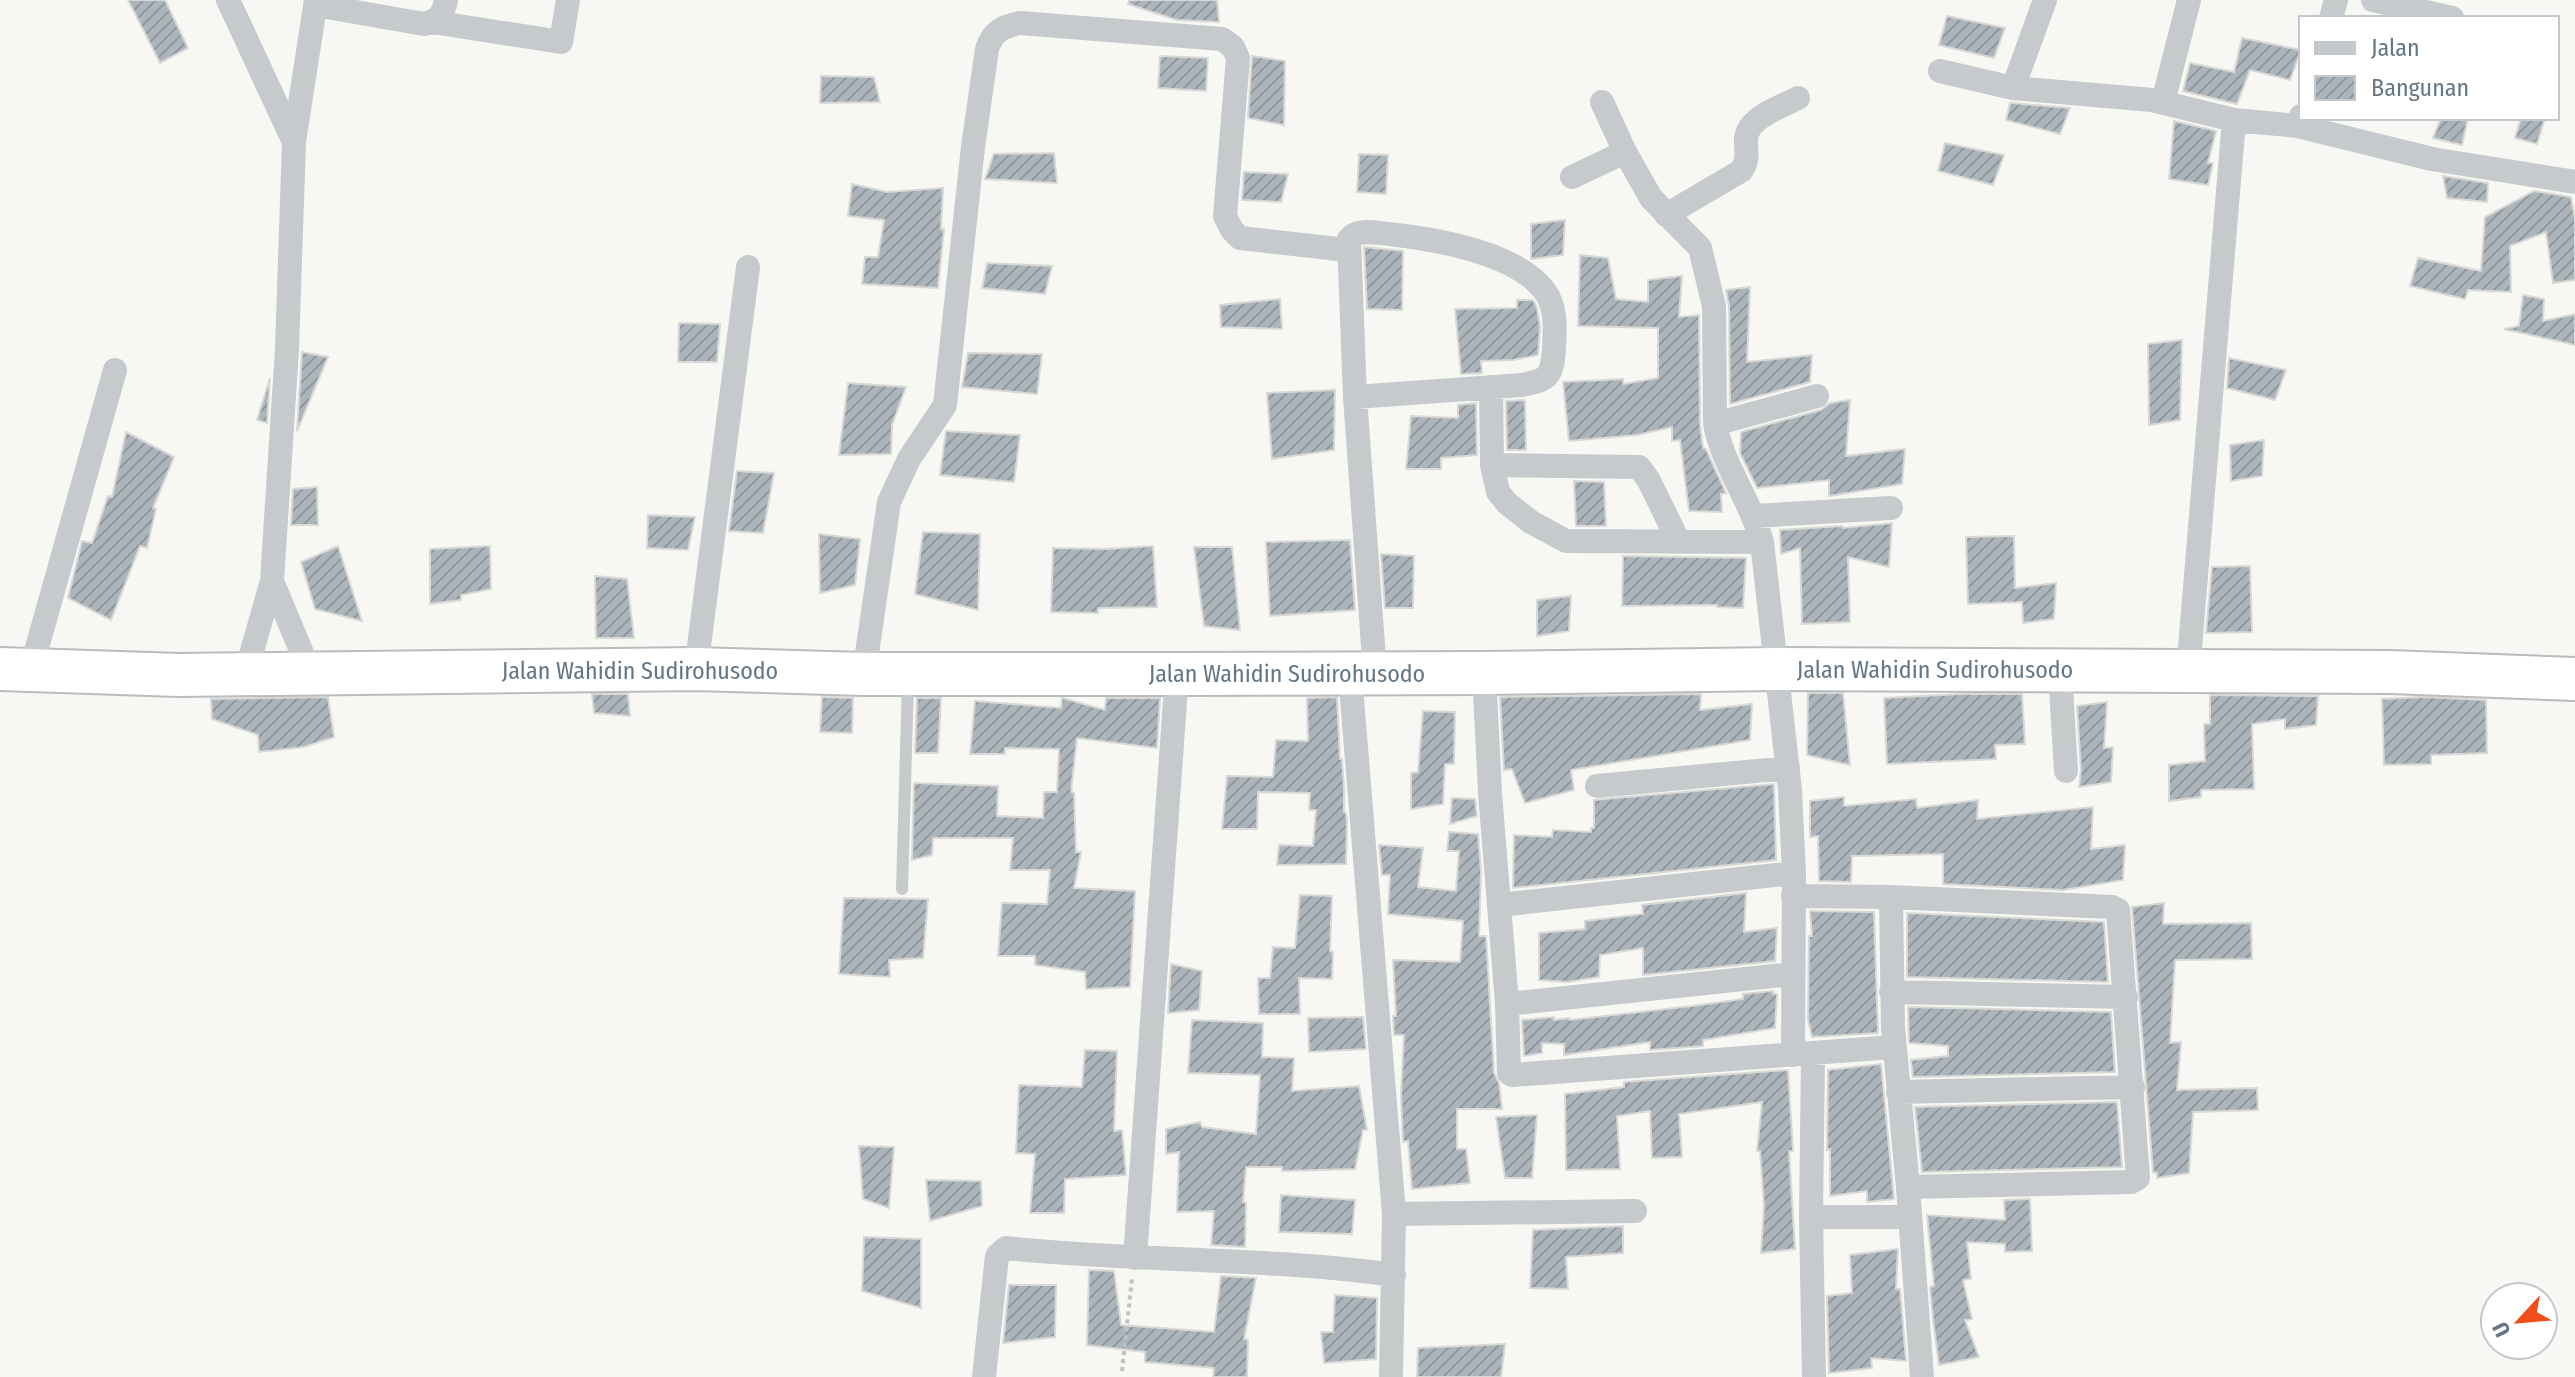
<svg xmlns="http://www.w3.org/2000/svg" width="2575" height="1377" viewBox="0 0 2575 1377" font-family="'Fira Sans Condensed',sans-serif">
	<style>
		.building { fill: url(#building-hatch); stroke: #d8d8d6; stroke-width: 2 }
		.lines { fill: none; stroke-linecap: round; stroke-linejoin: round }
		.highway-casing { stroke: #b8bcbf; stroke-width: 46 }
		.path { stroke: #bfc2c4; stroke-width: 4; stroke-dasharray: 4 4; stroke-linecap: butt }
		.lane { stroke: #c6cacd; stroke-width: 12 }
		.street { stroke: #c6cacd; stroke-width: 24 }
		.highway { stroke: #fff; stroke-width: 42 }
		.labels { text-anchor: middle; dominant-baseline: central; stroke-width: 8; stroke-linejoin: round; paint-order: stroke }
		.street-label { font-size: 24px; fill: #637787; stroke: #fff }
	</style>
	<defs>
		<pattern id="building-hatch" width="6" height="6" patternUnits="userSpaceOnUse" patternTransform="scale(2)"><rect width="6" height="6" fill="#acb5bb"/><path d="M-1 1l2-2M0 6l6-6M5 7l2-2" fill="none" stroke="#90989e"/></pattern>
	</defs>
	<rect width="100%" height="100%" fill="#f7f7f3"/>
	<!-- building -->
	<path class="building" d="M128,0H165L188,48L160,63Z
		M1129,0H1217L1219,22L1177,20L1128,4Z
		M1947,16L2005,28L1994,58L1939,45Z
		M2242,38L2301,50L2290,80L2250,70L2237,104L2183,91L2190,63L2234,72Z
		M1160,56L1208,58L1206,91L1158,88Z
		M1252,56L1285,61L1284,125L1248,118Z
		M821,76L874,77L880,102L820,103Z
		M2010,103H2012L2070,108L2060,134L2006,120Z
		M2441,118H2468L2462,145L2433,138Z
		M2521,118H2545L2537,144L2515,138Z
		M2174,121L2216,131L2208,163H2213L2208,185L2169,179Z
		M1945,143L2004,155L1993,185L1938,171Z
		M1054,153L1057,183L985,179L994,154Z
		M1359,154L1388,155L1386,194L1357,192Z
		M1244,172L1288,174L1281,202L1242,200Z
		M2443,176L2488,183L2487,202L2447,198Z
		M852,184L887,192L943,188L941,229H944L938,288L862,284L865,257H878L884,220L848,216Z
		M2534,191L2571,197L2575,219V280L2553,283L2546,232L2510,246L2511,292L2468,290L2465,299L2410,286L2418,258L2481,271L2485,217Z
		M1565,220L1563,255L1531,259V224Z
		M1364,247L1403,251L1402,310L1367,309Z
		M1580,255L1608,258L1616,299L1648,302V280L1682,276L1679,317L1699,315L1700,424L1703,448L1706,449L1726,493L1721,494L1722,512L1689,511L1680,440L1672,441V427L1637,435L1569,441L1563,382L1623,379V384L1658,378V328L1578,326Z
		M987,263L1052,266L1045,294L982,288Z
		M1750,287L1747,362L1812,355L1810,382L1730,404L1729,306L1726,290Z
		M2523,295L2544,299L2543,321L2575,314V345L2504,329L2519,326Z
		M1280,299L1282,329L1221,327L1220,305Z
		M1517,300H1533L1537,308L1540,326L1538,355L1513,360L1481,361L1482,373L1461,374L1455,309L1517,308Z
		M679,323L720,324L717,362H678Z
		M2182,340L2180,420L2149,425L2148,344Z
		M302,352L328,357L297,431Z
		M968,353L1042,354L1037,394L962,387Z
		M2229,358L2286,370L2275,400L2227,388Z
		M270,378L267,423L257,420Z
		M848,383L906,387L892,425L891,454L839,455Z
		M1335,390L1334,450L1272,459L1267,393Z
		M1525,400L1526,450H1507L1506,401Z
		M1850,400L1846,456L1905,449L1902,484L1829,496V480L1757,488L1740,453L1741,432L1821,410L1830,403Z
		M1476,403L1477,455L1441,458V469H1406L1411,416L1458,418V405Z
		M946,431L1020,435L1014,482L940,475Z
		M126,432L174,457L153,508L156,509L147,548L140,546L111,620L68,598L82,541L92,543L108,496L112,497Z
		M2264,440L2262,476L2231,481L2230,445Z
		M737,471L774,473L763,533L729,531Z
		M1574,481L1604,482L1606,526H1576Z
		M317,487L318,525H291L293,489Z
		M648,515L695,517L688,550L647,548Z
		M1892,523L1889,567L1848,557L1850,622L1802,624L1800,548L1781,554L1780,530L1842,526L1843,528Z
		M923,532L980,534L978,610L915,594Z
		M819,534L860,539L855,585L820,593Z
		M2014,536L2015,588L2056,583L2054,619L2023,623L2022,602L1968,604L1966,537Z
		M1350,540L1355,610L1270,616L1266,542Z
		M338,546L362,621L315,609L301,562Z
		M490,546L491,589L461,595V600L430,604V549Z
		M1153,546L1157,607L1098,608V613L1051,612L1053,548L1106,549Z
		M1194,547H1232L1240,630L1204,626Z
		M1381,554L1414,556L1413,608H1385Z
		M1623,556L1746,558L1743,608L1717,607V605L1622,606Z
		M2250,566L2252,632L2206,633L2212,567Z
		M595,576L627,579L634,638H596Z
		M1571,596L1569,631L1537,636V600Z
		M1808,693H1843L1850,765L1807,755Z
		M592,694H628L630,716L594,713Z
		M1701,694L1700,710L1752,704L1750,740L1571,770L1574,790L1525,803L1512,769L1504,770L1500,697Z
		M1961,694H2022L2025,744L1995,745L1996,759L1887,764L1884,698Z
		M2210,695L2318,696L2316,725L2285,729V719L2252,724L2254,789L2201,790V797L2169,801V765L2205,761L2204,724H2210Z
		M328,697L334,737L304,747L259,752L258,735L212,719L211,699Z
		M822,697L853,698L852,733L820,732Z
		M1337,697L1340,759H1342L1344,789V812L1346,813L1347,821L1346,864L1277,865L1279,845L1313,846L1316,810H1309L1310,793L1258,792L1257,829H1222L1227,776L1273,777L1276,740L1308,741L1307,698Z
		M2424,697L2486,700L2487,753L2431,755V764L2384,765L2382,699Z
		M917,698H941L938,753H915Z
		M1062,698L1105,710L1106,698H1160L1157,748L1077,738L1071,792L1074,793L1076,852H1081L1074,888L1135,891L1130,987L1086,989L1085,972L1035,965V956H998L1002,903L1047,904L1050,870H1010L1013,838H933L932,855L912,860L914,783L998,786L997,816L1043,818L1044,792H1057L1059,749L1005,748V754H970L975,701L1061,708Z
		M2107,702L2104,748L2113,747L2111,782L2079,787L2081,770L2077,706Z
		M1423,711L1455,712L1454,764H1445L1443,804L1411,809V773L1418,772Z
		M1774,784L1776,860L1513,888L1514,835L1552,837L1553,830L1591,832V828H1594V800Z
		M1844,797V806L1916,799L1917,808L1978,800L1977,819L2093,807L2091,849L2125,845L2123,880L2063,890L1943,884V854L1852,856L1851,882L1819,881L1818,836L1810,837V801Z
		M1452,798L1475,799L1477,816L1450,824Z
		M1449,832L1478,834L1481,871L1479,936H1486L1494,1073L1499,1083L1502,1109H1457V1149H1466L1470,1183L1412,1189L1408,1141L1403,1142L1401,1095L1404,1035H1394L1393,1016H1396L1393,960L1460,962L1463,921L1388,914L1390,875H1382L1379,845L1423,848L1418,887L1456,891L1459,851H1447Z
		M1746,893L1744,932L1777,928L1775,961L1643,975V948L1600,955L1599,977L1567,982L1539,980V933L1585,929V921L1643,914L1642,905Z
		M1300,895L1332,896L1330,951L1333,952L1332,979L1299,978L1300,1014H1259L1258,978H1270L1273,947L1295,948Z
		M844,898L928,899L923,958L889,960L890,977L839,974Z
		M2164,903L2163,924L2251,923L2252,959L2175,960L2170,1043L2181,1042L2177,1090L2257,1088L2258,1110L2193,1112L2189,1173L2157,1178V1173L2153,1172L2132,907Z
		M1810,911L1874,912L1878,1033L1812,1037L1808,1020L1809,936H1812Z
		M1907,913L2104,922L2108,982L1907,977Z
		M1171,964L1202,971L1199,1010L1168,1013Z
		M1773,991V994H1777L1775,1028L1703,1040V1046L1650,1050V1042L1564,1055V1044L1542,1043V1053L1524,1056L1522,1020L1554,1017V1020L1569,1018L1570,1020L1692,1006L1743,999V994Z
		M1908,1007L2111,1012L2115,1072L1913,1077L1911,1060L1948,1056V1046L1909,1043Z
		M1363,1017L1366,1049L1309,1052L1308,1018Z
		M1192,1020L1263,1023L1262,1057L1294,1058L1292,1091L1359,1086L1367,1130H1363L1355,1169L1282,1171V1167H1246L1243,1202L1246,1203L1245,1247L1211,1245L1214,1211L1177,1212L1179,1152L1166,1154V1129L1200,1122L1202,1127L1256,1134L1260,1075L1188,1073Z
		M1085,1050L1117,1051L1114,1131L1122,1130L1126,1175L1065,1179L1064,1213H1030L1035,1154L1016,1153L1019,1085L1082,1087Z
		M1881,1064L1894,1199L1867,1202V1191L1830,1196V1149L1827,1150L1828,1070Z
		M1788,1070L1793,1151H1789L1795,1249L1761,1253L1764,1206L1760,1151H1757L1762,1102L1679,1114L1682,1157L1652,1158L1650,1111L1617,1116L1620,1169L1566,1170L1565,1094L1624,1087V1082Z
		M2117,1102L2122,1167L1922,1172L1915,1107Z
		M1537,1115L1532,1178H1505L1496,1117Z
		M859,1146L894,1147L889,1208L863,1199Z
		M926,1180L981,1181L982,1206L930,1221Z
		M1281,1195L1355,1200L1352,1234L1279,1232Z
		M2030,1199L2032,1251L2005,1252V1244L1967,1242L1971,1279L1963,1280L1972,1319L1965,1320L1979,1357L1939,1365L1933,1320L1930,1287L1934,1286L1927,1215L2005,1220L2004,1200Z
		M1623,1226V1253L1566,1257L1568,1289L1530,1288L1533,1230Z
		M864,1237L921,1239V1308L862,1291Z
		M1898,1249L1896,1289H1900L1906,1361L1871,1358L1872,1368L1829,1373L1827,1296L1852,1293L1850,1255Z
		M1089,1270L1114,1271L1121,1325L1214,1332L1221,1276L1256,1278L1244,1339L1248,1340L1247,1377H1213L1214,1368L1145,1362V1352L1087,1345Z
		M1009,1285H1056L1055,1337L1003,1343Z
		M1335,1295L1377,1298L1376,1359L1324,1363L1321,1332H1333Z
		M1505,1344L1501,1377H1417L1418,1348Z"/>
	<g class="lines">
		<defs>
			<path id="highway" d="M0,669L179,675L696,669L864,674H1177L1484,673L1776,669L2390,672L2575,679"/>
		</defs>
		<!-- highway casing -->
		<use href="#highway" class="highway-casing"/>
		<!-- path -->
		<path class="path" d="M1122,1371L1132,1278"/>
		<!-- lane -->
		<path class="lane" d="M902,889L908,681"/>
		<!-- street -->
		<path class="street" d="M228,0L294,142
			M2045,0L2013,88L2152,100L2234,120
			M2373,0L2452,18
			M315,5L424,24C437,21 444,14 446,0
			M2331,18L2336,0
			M433,22L561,42L568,0
			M1940,71L2013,88
			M1602,102L1625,152L1651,198L1700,248L1714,306L1715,424C1723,466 1751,501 1762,542
			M2163,102L2189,0
			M2298,126L2432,159L2575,182
			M1572,177L1625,152
			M1666,215L1741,171C1749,159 1746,154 1746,141C1745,118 1781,107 1798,98
			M1491,387L1492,465L1498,492L1507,503L1531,522L1566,541L1762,542L1790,790L1794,873L1793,1055
			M1355,397L1522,385C1548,380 1552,377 1554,349C1555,329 1557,307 1544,290C1514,252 1434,239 1389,234C1376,233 1358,228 1349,239L1355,397L1375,673
			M1715,424L1817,396
			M1492,465L1639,467L1648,479L1679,542
			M1754,516L1891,508
			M272,581L310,672
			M31,669L115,370
			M696,669L748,267
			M2060,671L2066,771
			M246,672L272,581L287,349L294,142L316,0
			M2188,672L2234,120L2298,126L2301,116
			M1484,673L1490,793L1507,1004L1509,1073L1512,1075L1894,1047
			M864,674L889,502L909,459L945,405L973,147L987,49C993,31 1002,27 1020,23L1222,39L1233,47L1238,58L1225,216L1232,230L1240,238L1347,250
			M1350,674L1394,1214L1391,1377
			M1597,786L1788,768
			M1793,896L1891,897L2112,907L2118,910L2138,1178L2131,1182L1908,1187
			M1891,897L1893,1028L1908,1187L1922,1377
			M1499,905L1794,873
			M1891,992L2126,997
			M1507,1004L1792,974
			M1813,1055L1811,1217L1814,1377
			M1898,1092L2133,1087
			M1394,1214L1635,1211
			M1811,1217H1910
			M1135,1258L1177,674
			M984,1377L997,1256L1006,1248C1135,1262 1266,1257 1394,1275"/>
		<!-- highway -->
		<use href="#highway" class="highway"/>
	</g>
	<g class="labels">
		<!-- street labels -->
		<g class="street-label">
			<text x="1935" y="670">Jalan Wahidin Sudirohusodo</text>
			<text x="640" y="671">Jalan Wahidin Sudirohusodo</text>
			<text x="1287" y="674">Jalan Wahidin Sudirohusodo</text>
		</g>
	</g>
	<!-- legend -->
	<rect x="2299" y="16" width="260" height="104" fill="#ffffff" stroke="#c1c9cf" stroke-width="2"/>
	<rect x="2315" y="42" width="40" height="12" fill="#c6cacd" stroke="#c1c9cf" stroke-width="2"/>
	<text x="2371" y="56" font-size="24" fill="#637787">Jalan</text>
	<rect x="2315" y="76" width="40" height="24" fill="url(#building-hatch)" stroke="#c1c9cf" stroke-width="2"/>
	<text x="2371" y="96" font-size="24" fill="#637787">Bangunan</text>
	<!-- north arrow -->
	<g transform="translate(2519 1321) rotate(244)"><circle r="38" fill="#ffffff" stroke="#c1c9cf" stroke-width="2"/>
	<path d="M0-6L14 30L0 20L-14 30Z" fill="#f04d1a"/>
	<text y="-12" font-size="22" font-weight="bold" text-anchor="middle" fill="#637787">U</text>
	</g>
</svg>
